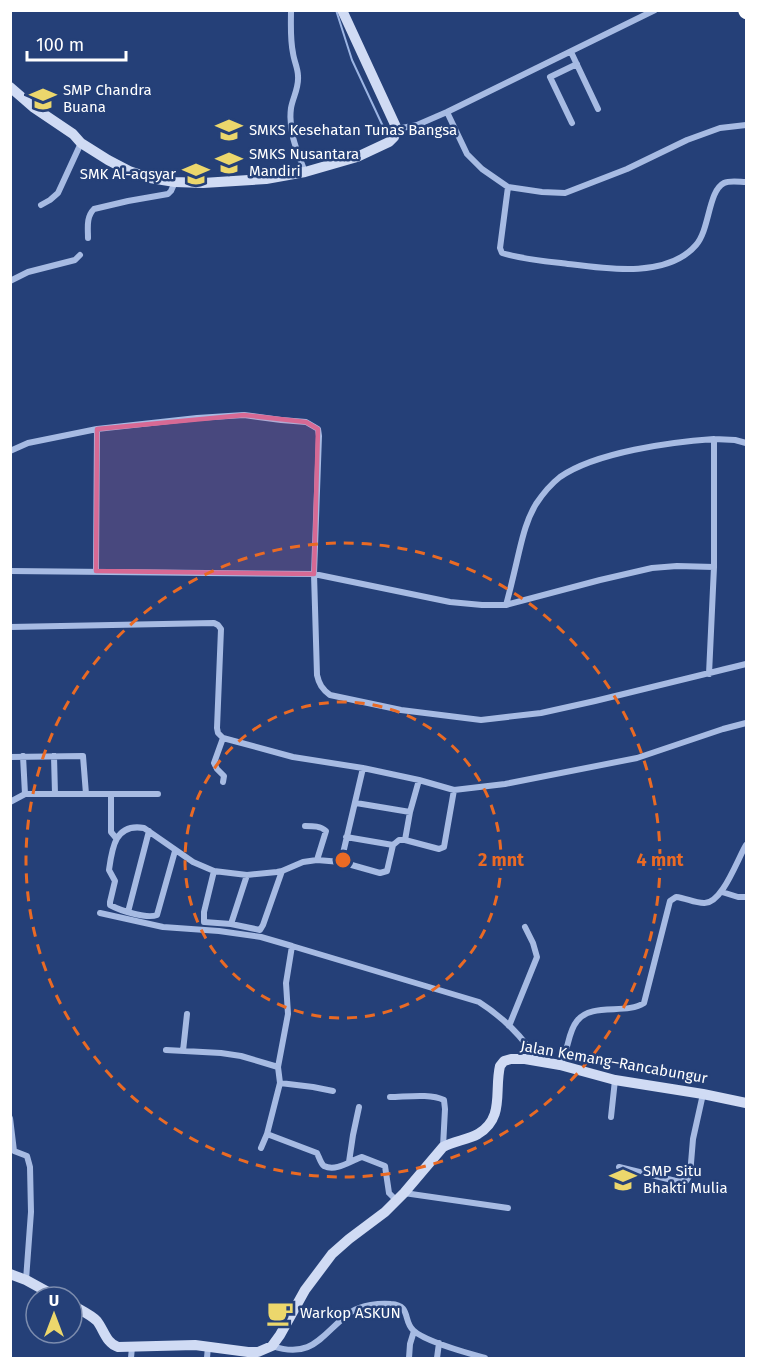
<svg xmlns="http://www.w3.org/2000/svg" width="757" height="1369" viewBox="0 0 757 1369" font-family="'Fira Sans',sans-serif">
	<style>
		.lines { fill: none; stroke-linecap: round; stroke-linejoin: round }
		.stream { stroke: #9cb5e4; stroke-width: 2 }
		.street { stroke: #a7bbe3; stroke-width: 6 }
		.secondary { stroke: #d0dbf4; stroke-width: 10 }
		.highway { stroke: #fff; stroke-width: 14 }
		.marked { fill: #d76994; fill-opacity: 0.2; stroke: #d76994; stroke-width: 4.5; stroke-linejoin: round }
		.ring { fill: none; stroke: #ea6a24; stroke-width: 3; stroke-dasharray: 10 8 }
		.labels { text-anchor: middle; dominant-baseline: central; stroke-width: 5; stroke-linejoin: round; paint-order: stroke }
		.poi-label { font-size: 15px; fill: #fff; stroke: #254078; text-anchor: start }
		.street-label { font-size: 15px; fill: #fff; stroke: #254078 }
		.centre { fill: #ea6a24; stroke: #254078; stroke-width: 3 }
		.ring-label { font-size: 18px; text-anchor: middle; font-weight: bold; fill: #ea6a24; stroke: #254078; stroke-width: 5; stroke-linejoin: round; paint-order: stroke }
	</style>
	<rect width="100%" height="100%" fill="#254078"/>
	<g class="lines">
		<!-- stream -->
		<path class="stream" d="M336,10L352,60L387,135"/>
		<!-- street -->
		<path class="street" d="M291,10C291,24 290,39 293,53C294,61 298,68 298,76C299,88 293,97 291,108C288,131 297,151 305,172
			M571,52L598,109
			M447,112L467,154L482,169L508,187L542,192L565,193L627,169L687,140L720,128L746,125
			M572,123L550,77L577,64
			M397,129L417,125L447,112L655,10
			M508,187L500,248L502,253C521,259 541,261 561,263C601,268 666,280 696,245C710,229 708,191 724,183C730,180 740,182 746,182
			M41,205L50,200L58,193L81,143
			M88,238C88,228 86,217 94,209L128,201L168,194L171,191L175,182
			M10,281L28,272L75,260L80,255
			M10,451L28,443L97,429L197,418L244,415L281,420L306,422L318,429L319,436L314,574L317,675C319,684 322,689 330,695L401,710L481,720L541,713L595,701L746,664
			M10,571L314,574L450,602L482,605H506L600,580L652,568L677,566L714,567V439L735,440L746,443
			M96,571L97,429
			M506,605C511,587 515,569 519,552C523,535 527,519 536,504C542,495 551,484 560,477C596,452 671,442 714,439
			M10,627L214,623L218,625L221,629L217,728L218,733L223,738L293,757L363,768L419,780L454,790L505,784L637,758L723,729L746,723
			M709,674L714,567
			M223,738L214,763L217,769L224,776L223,782
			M23,756L25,794
			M54,756L55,794
			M10,757L83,756L86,794
			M111,794V832L116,838
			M10,802L25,794H158
			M356,803L410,812L419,780
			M305,826C313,826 321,826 326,831L317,860
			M346,837L393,845
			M405,840L439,849L444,847L454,790
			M175,851L157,915C147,919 121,911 110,905V902L115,881L109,870C112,848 115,823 144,828L193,862L214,871L247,875L277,872L282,871L303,862L317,860L341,862L380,873L387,871L393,845L399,840H405L410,812
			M341,862L363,768
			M214,871L204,912V922L231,924L260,930L263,925L282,871
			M722,892L738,897H746
			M128,912L149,831
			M100,913L163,927L219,931L261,937L292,946L286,983L288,1014L278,1067L280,1083L267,1134L261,1148
			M231,924L247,875
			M292,946L479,1002C501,1016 524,1037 537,1061
			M509,1026L537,957L533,943L525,927
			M166,1050L221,1053L241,1056L278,1067
			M183,1051L187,1014
			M560,1065C569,1051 567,1033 577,1021C591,1002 626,1015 644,1003L670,901L676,897C686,898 694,903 704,903C722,904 737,860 746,845
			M280,1083L313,1087L333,1091
			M390,1097C405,1097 430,1093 444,1100L445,1109L443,1147
			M611,1117L615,1080
			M10,1118L14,1151L27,1156L30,1167L31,1212L26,1280
			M267,1134L317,1153C319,1157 321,1164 324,1166C337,1172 351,1160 362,1157L385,1166L389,1193L397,1201
			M349,1162L353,1135L359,1107
			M619,1167L676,1181H686L690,1175L693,1139L703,1094
			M404,1193L508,1208
			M272,1346C314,1360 322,1333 351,1312C362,1305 379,1303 391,1304C411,1305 403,1321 413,1330C425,1342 468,1353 485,1358
			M131,1358L132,1347
			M207,1358L208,1346
			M409,1358L410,1344L414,1331
			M437,1358L439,1343"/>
		<!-- secondary -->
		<path class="secondary" d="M10,87L33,107L73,134L81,143L108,160L129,171L150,178L175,182L203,183L266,179L305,172L357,157L389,142L394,137L397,129L342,10
			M10,1274L26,1280L57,1297
			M72,1305C80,1310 90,1314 97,1321C104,1330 106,1343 118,1347L195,1345L248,1352H258L272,1346L280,1335L305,1290L332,1254L349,1239L385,1212L404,1193L443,1147C454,1141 467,1140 478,1134C505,1118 494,1091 500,1066L504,1061L511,1059H525L560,1065L615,1080L703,1094L746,1103"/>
		<!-- highway -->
		<path class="highway" d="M745,10L746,12"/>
	</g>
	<!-- marked area -->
	<path class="marked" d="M244,415L306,422L318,429L314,574L96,571L97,429Z"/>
	<!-- distance rings -->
	<g class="ring">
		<circle cx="343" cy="860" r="158"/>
		<circle cx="343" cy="860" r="317"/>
	</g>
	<!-- icons -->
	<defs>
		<symbol id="school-bare" viewBox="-9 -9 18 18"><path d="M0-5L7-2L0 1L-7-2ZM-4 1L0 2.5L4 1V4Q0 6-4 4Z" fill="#ecd76c" stroke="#254078" stroke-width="2.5" paint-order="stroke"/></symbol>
		<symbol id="cafe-bare" viewBox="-9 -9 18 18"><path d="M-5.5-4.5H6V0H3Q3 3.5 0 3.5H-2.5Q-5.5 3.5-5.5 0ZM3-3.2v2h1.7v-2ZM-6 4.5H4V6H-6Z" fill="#ecd76c" stroke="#254078" stroke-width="2.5" paint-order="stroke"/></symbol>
	</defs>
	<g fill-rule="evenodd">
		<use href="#school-bare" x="24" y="80" width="38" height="38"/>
		<use href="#school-bare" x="210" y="111" width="38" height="38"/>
		<use href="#school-bare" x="210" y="144" width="38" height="38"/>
		<use href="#school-bare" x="177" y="155" width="38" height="38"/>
		<use href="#school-bare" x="604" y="1161" width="38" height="38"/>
		<use href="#cafe-bare" x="261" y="1294" width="38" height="38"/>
	</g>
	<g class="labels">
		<!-- poi labels -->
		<g class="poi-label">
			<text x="63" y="90">SMP Chandra<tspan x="63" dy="17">Buana</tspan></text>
			<text x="249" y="130">SMKS Kesehatan Tunas Bangsa</text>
			<text x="249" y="154">SMKS Nusantara<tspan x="249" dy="17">Mandiri</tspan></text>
			<text x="176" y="174" text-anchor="end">SMK Al-aqsyar</text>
			<text x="643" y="1171">SMP Situ<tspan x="643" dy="17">Bhakti Mulia</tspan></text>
			<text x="300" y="1313">Warkop ASKUN</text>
		</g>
		<!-- street labels -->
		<g class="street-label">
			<text transform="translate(614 1062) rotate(10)">Jalan Kemang–Rancabungur</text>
		</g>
	</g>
	<circle cx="343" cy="860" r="9" class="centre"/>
	<g class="ring-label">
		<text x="501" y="866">2 mnt</text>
		<text x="660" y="866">4 mnt</text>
	</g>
	<!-- border -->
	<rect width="757" height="1369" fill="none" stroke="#ffffff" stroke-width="24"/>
	<!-- north arrow -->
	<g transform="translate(54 1315)"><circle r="28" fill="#254078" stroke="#7c8cae" stroke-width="1.5"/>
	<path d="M0-4.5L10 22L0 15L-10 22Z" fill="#ecd76c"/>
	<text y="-9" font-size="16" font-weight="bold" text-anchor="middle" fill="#ffffff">U</text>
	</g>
	<!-- scale -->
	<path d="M27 51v9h99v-9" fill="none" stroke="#ffffff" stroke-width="3"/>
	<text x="36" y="51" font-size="18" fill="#ffffff" stroke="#254078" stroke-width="4.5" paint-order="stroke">100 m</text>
</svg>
